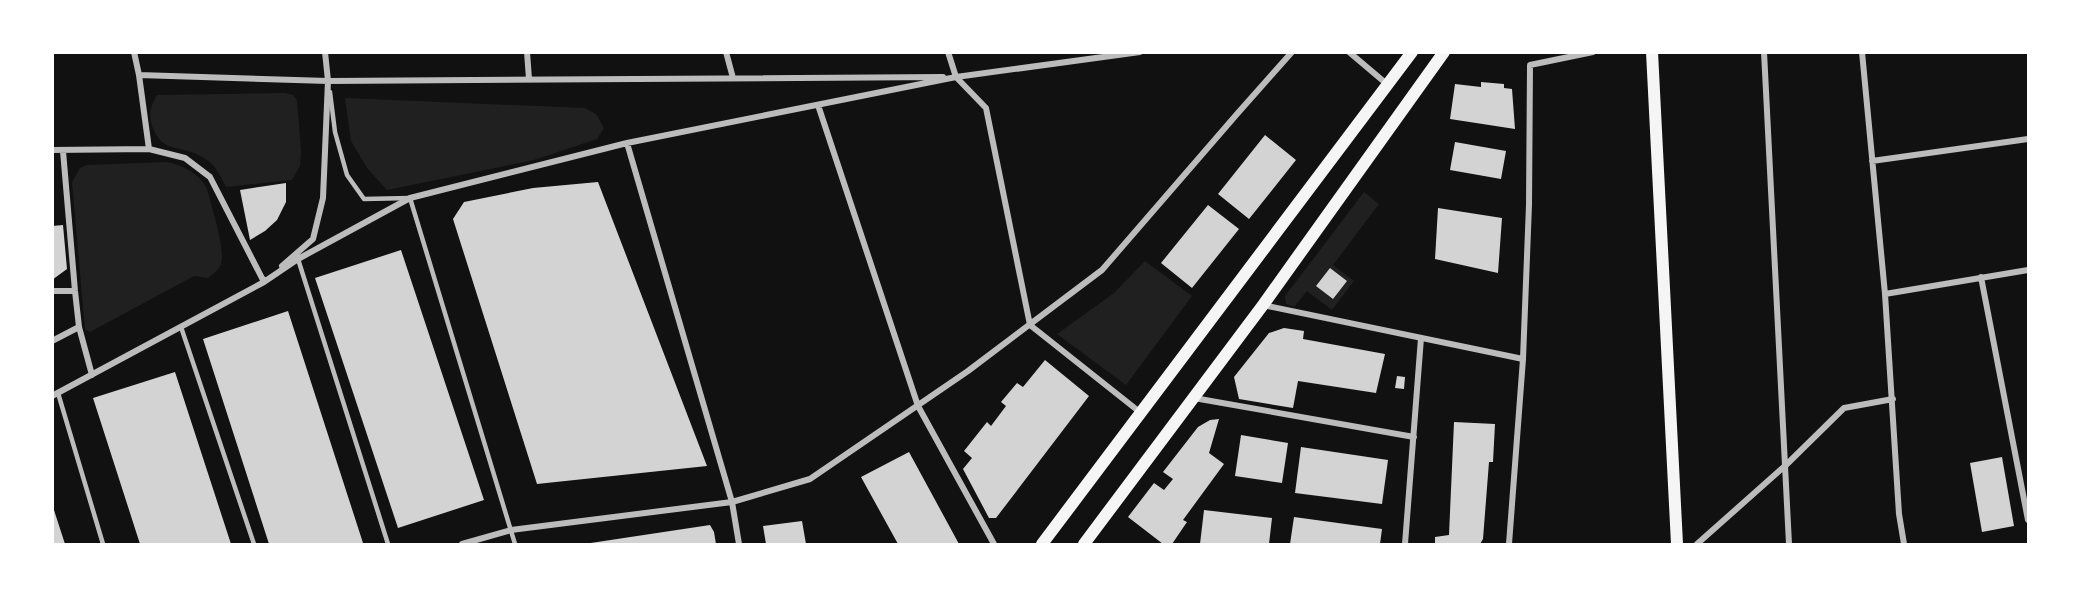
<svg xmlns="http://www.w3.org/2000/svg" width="2081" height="597" viewBox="0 0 2081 597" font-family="Rubik,sans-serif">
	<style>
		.green { fill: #202020 }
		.building { fill: #d3d3d3 }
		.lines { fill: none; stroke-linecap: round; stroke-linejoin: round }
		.service { stroke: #bcbcbc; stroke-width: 4.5 }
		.minor { stroke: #bcbcbc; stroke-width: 6 }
		.secondary { stroke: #f5f5f5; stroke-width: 12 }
	</style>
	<rect width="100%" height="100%" fill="#111"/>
	<!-- green -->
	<path class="green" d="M285,93L293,95L297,100L301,151L300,166L292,180L226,187C220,175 216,165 204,158C183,144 162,155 152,126C148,114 151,105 157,95Z
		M345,98L585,108L596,114L604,128L597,139L534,160L387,190L367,168L351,141Z
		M166,162C183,165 199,173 207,189C211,205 226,251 221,264C218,271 213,274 208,278L194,276L90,332L85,330L72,182L80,168L87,165Z
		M1364,192L1379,204L1333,265L1354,281L1332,310L1307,291L1294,307L1286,304L1285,296Z
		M1145,261L1192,296L1126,385L1057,334L1114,293Z"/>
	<!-- building -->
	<path class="building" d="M1481,82L1504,84V88L1512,89L1515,129L1450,119L1455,84L1481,87Z
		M1265,135L1296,160L1249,219L1218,194Z
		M1455,142L1506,151L1501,179L1450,170Z
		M598,182L707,466L537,484L453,219L464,202L533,188Z
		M286,183V202L277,220L265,231L250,240L240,190Z
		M1208,205L1239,229L1192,288L1161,263Z
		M1438,208L1502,218L1498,273L1435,259Z
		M63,225L67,269L52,280V226Z
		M401,250L484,500L398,528L315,278Z
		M1330,268L1347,281L1333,299L1316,286Z
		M288,311L363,543L360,544H269L203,339Z
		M1284,328L1304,331L1303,339L1385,354L1376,393L1298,381L1293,408L1239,399L1234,377L1269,333Z
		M1045,360L1089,396L996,518H989L963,469L972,458L964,451L987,422L991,426L1006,406L1001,402L1017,383L1023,387Z
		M175,372L231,544H140L93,398Z
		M1397,376L1405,377L1404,389L1395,388Z
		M1219,419L1209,453L1224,464L1183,520L1187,522L1172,544H1163L1128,517L1154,483L1164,490L1173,479L1163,472L1198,427L1210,420Z
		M1454,422L1495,424L1493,462H1489L1483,539L1480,544H1435V537L1449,535Z
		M1241,435L1288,443L1282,483L1235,476Z
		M1301,447L1388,460L1382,504L1295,493Z
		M909,452L959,544H898L861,477Z
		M2002,457L2014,526L1982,532L1970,463Z
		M52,507H53L65,544H52Z
		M1204,510L1272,518L1269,544H1200Z
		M1294,517L1382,529L1380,544H1290Z
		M802,521L806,544H766L763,526Z
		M710,525L714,532L716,544H584Z"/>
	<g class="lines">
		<!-- service -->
		<path class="service" d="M330,92L335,132L347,175L364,199L410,198L515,544
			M298,259L388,544
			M181,327L254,544
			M58,393L103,544"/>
		<!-- minor -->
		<path class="minor" d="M134,52L139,75L149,149
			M527,52L529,79
			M726,52L733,78
			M948,52L956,77L986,108L1030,325L1141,413
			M1349,52L1388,85
			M1764,52L1789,544
			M1862,52L1885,294L1899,514L1904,544
			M139,75L328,81L943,77
			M818,105L918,406L994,544
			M627,143L732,502L739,544
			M52,150L149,149L185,158L210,177L264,282L265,280
			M63,151L75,291L79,327L92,375
			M1872,161L2028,139
			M282,266L313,239L323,198L328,81L325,52
			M1981,277L2028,520
			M52,291H75
			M1885,294L2028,270
			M1263,305L1523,359
			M52,341L79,327
			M52,396L264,282L298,259L410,198L627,143L956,77L1140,52
			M1194,398L1414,437
			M462,544L511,530L732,502L810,479L968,371L1102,270L1237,114L1292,52
			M1405,544L1421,338
			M1509,544L1523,359L1529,205L1530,65L1593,52
			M1697,544L1786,465L1844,408L1893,399"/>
		<!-- secondary -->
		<path class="secondary" d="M1652,52L1677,544
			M1042,544L1412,52
			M1084,544L1263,305L1444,52"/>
	</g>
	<!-- border -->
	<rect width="2081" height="597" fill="none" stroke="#ffffff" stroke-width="108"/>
</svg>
